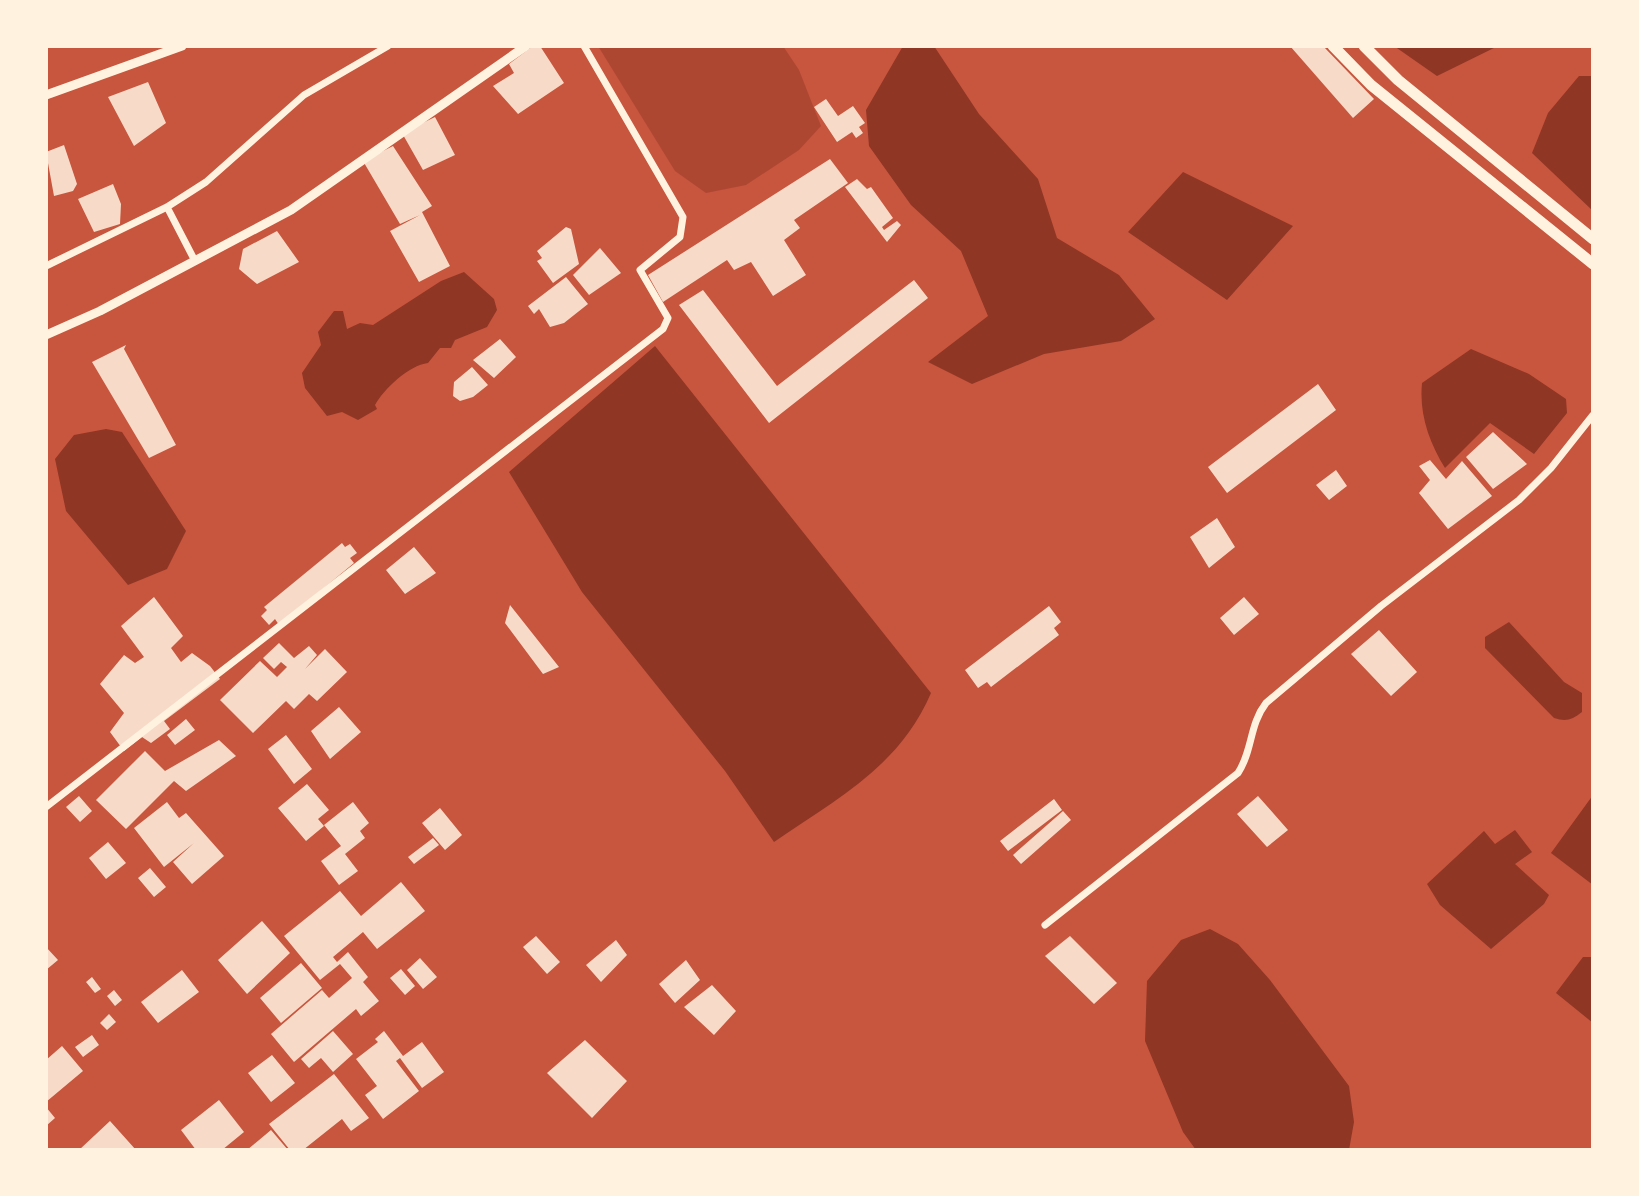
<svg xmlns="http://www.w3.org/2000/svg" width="1639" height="1196" viewBox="0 0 1639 1196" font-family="'Sofia Sans Condensed',sans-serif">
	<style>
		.green { fill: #ae4732 }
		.water { fill: #8f3625 }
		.building { fill: #f7dbc8 }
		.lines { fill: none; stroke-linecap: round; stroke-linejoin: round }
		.minor { stroke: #fff3e0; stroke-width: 7 }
		.tertiary { stroke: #fff3e0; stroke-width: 9 }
		.primary { stroke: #fff3e0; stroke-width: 11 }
	</style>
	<rect width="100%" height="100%" fill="#c8553d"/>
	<!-- green -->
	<path class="green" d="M598,46H783L799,70L821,126L799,150L746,185L706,193L675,171Z"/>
	<!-- water -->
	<path class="water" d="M903,46H934L979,114L1038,179L1057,238L1119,275L1155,319L1121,341L1044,354L972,384L928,362L988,316L961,251L911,205L869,146L866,110Z
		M1394,46H1498L1437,76Z
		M1579,76H1593V211L1532,153L1548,113Z
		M1183,172L1293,226L1227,300L1128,232Z
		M464,272L494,299L497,310L487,327L455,340L451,348H440L428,363C409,365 384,389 375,405L377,409L358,420L342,412L327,416L305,388L302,373L321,345L318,332L334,311H343L347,329L360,323L373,325L441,281Z
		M655,346L931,693C899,767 838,798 774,842L725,771L582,592L509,472Z
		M1471,349L1529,374L1566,399L1567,413L1534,454L1490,423L1445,468C1429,442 1419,414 1422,383Z
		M106,429L122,432L186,531L167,569L128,585L66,511L55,459L74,435Z
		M1509,622L1564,682L1582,693V712C1572,720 1566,722 1554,718L1485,648V637Z
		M1593,795V885L1551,853Z
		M1515,830L1532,852L1515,864L1549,895L1544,904L1491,949L1440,905L1427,884L1484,831L1495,844Z
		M1210,929L1238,944L1270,980L1349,1086L1354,1122L1349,1150H1196L1183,1132L1145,1041L1147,981L1181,940Z
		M1583,957H1593V1023L1556,993Z"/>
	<!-- building -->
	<path class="building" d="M533,46H540L564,83L518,114L493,86L514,73L509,64Z
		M1290,46H1323L1374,99L1353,118Z
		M148,82L166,123L134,146L108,97Z
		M826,99L838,116L853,106L865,123L859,127L863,133L856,138L852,132L837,142L814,107Z
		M435,117L455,155L423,170L402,133Z
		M64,145L77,184L73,191L54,196L46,152Z
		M393,146L432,206L422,212L450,266L419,282L390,231L420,215L400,224L363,161Z
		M830,159L848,183L794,220L800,228L784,240L806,275L773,296L751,262L734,270L727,260L663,302L648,275Z
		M857,179L867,189L871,187L893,218L882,227L884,230L897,221L901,225L887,242L845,187Z
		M113,184L121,204L120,224L94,232L78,199Z
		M566,227L571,229L579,264L553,283L537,261L542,258L537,251Z
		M277,231L299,262L257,284L239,269L243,249Z
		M600,248L621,273L589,295L573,275Z
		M566,277L588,304L564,323L550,327L539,309L534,314L528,306Z
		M914,280L928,298L769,423L679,305L703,290L777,386Z
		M500,339L516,357L494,378L473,360Z
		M126,345L124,349L176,445L149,458L92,362Z
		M472,367L488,385L473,397L460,401L453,396L454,382Z
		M1318,384L1336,410L1227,493L1208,467Z
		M1493,432L1527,464L1493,489L1466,457Z
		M1430,460L1446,479L1462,461L1492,496L1448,529L1419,493L1430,480L1419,466Z
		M1336,470L1347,486L1329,500L1316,485Z
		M1217,518L1235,547L1209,568L1190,537Z
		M342,543L345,547L350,544L357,553L350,558L354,563L279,625L275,619L269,625L261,616L267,610L264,607Z
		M414,547L436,573L405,594L386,570Z
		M154,597L183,636L171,648L181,662L192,653L210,666L220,679L164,721L170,729L151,743L142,737L124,751L110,732L124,713L100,684L124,655L135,663L144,657L121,626Z
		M1244,597L1259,614L1234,635L1220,618Z
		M510,605L559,667L543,674L505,623Z
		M1049,606L1061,622L1054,628L1059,635L991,687L987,682L978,688L965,670Z
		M1379,630L1417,672L1391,696L1351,654Z
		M279,643L294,658L309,646L317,655L305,669L325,649L347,672L317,701L309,694L294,709L286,701L253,733L220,700L260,661L277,677L287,667L281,662L274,669L263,658Z
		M339,707L361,732L330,759L311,731Z
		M186,719L195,730L175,745L167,735Z
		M286,735L312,769L294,784L268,749Z
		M219,740L236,756L186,791L174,781L126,829L96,800L145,751L165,771Z
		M307,784L329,810L318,819L324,826L306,841L278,808Z
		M79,796L92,811L80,822L66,807Z
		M1258,796L1288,830L1267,847L1237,814Z
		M1054,799L1062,810L1008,851L1000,841Z
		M167,802L179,818L186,813L224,856L192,884L173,862L194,843L164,867L134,828Z
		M353,802L369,823L360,831L365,838L345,854L358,871L339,885L321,861L341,846L324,825Z
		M440,808L462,835L445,850L422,823Z
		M1063,811L1071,820L1021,864L1013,855Z
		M433,838L439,845L414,864L408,857Z
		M108,842L126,863L106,879L89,858Z
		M150,868L166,887L154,897L138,878Z
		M401,882L425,911L377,949L363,932L333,957L337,962L348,952L368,977L363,982L379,1001L361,1016L356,1009L294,1062L271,1034L322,990L329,998L352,978L340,964L320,980L284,936L340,891L361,916Z
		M262,921L290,953L247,994L218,960Z
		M536,936L560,962L547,974L523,947Z
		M1070,936L1117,983L1094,1004L1045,956Z
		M616,940L627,955L601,982L586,965Z
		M46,947L58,960L46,970Z
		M420,958L437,977L423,989L407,970Z
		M686,960L700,980L675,1003L659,984Z
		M301,963L322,988L281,1023L260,998Z
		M401,969L415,986L405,995L390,978Z
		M182,970L199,992L158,1023L141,1002Z
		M92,977L101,989L95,993L86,982Z
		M712,985L736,1011L714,1035L684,1007Z
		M114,990L122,1000L115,1006L107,996Z
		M109,1014L116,1022L107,1030L100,1023Z
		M333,1031L353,1054L333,1072L321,1058L309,1068L301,1059Z
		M384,1031L403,1056L422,1042L444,1072L422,1088L400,1058L396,1061L419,1091L383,1119L365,1095L377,1086L356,1059L378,1042L375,1039Z
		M92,1035L99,1045L83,1057L75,1047Z
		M585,1040L627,1081L592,1118L547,1073Z
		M62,1046L83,1071L46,1102V1060Z
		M272,1055L295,1083L271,1102L248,1073Z
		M334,1074L369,1118L351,1131L342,1119L303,1150H290L269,1124Z
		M219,1100L244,1132L222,1150H196L181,1130Z
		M46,1107L55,1118L46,1126Z
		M110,1121L136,1150H79Z
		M271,1130L288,1150H247Z"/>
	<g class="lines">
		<!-- minor -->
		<path class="minor" d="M167,207L195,261
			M46,266L167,207L206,182L304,95L388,46
			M46,807L663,329L668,318L640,270L680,237L683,217L584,46
			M1045,925L1238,773C1253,750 1249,725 1266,703L1381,606L1519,500L1551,468L1593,415"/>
		<!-- tertiary -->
		<path class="tertiary" d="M46,95L182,46
			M46,335L100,311L291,210L526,46"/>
		<!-- primary -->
		<path class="primary" d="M1333,46L1371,85L1593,264
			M1364,46L1398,80L1593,239"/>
	</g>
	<!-- border -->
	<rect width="1639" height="1196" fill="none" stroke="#fff3e0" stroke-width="96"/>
</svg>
